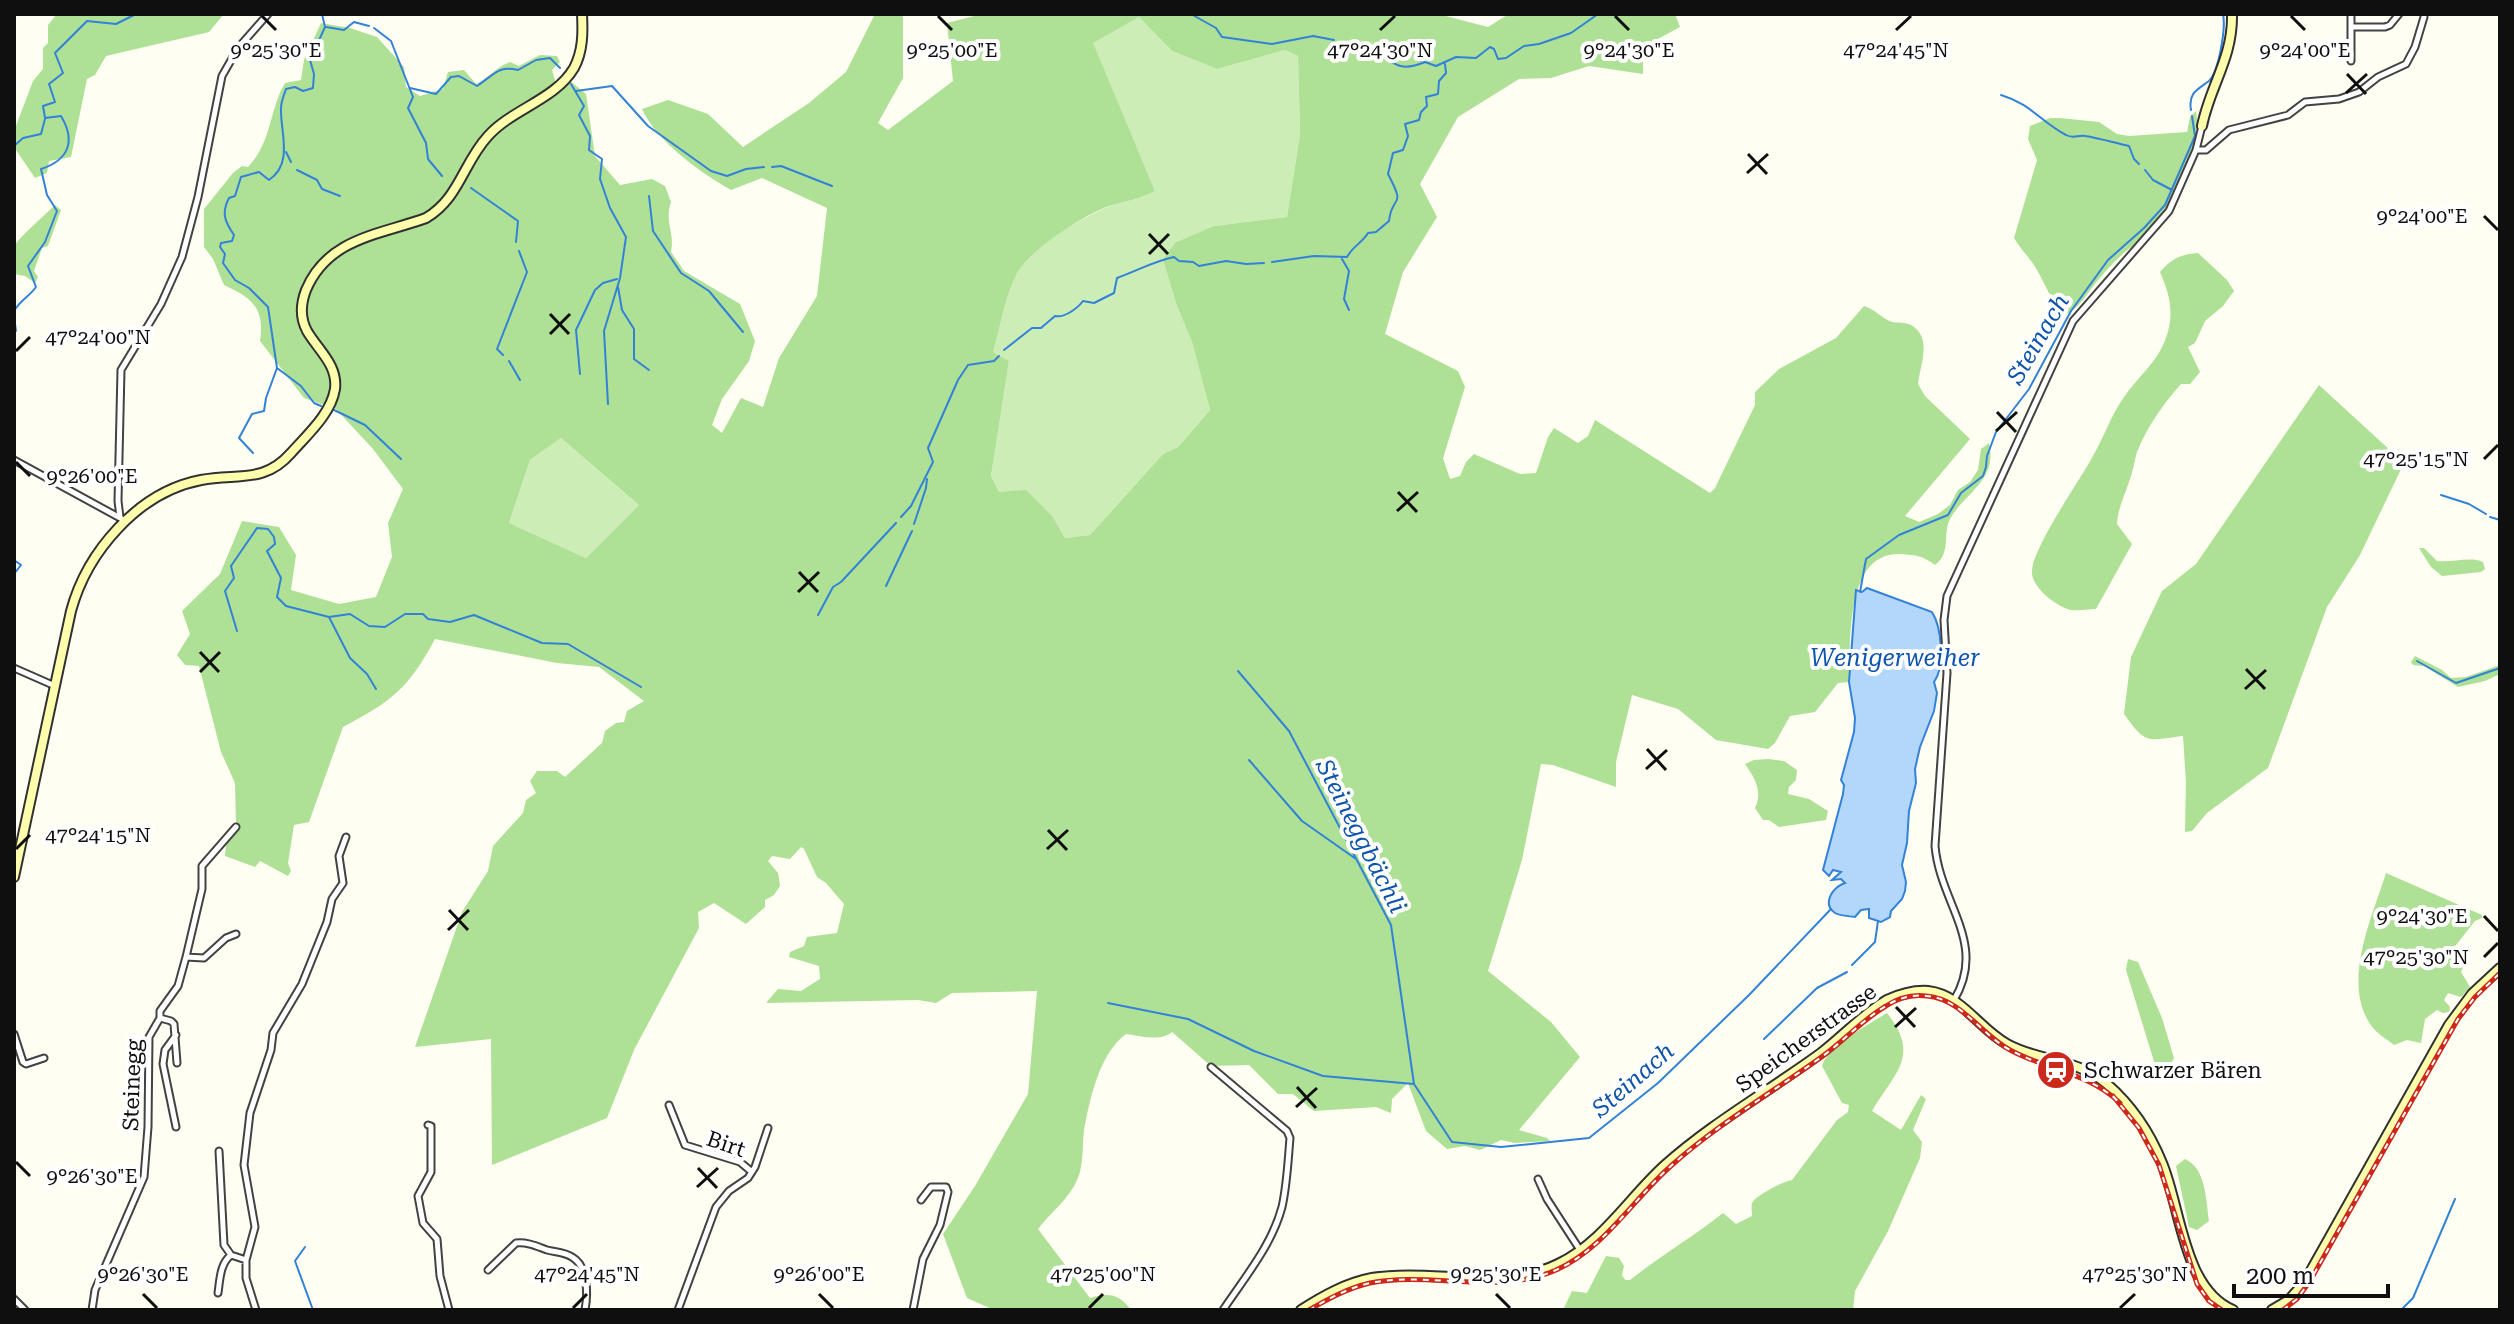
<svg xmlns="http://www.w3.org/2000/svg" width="2514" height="1324" viewBox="0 0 2514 1324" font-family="'Roboto Serif',serif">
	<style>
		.green { fill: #cdedb7 }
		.forest { fill: #aee095; fill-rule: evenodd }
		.water { fill: #b2d7fb; stroke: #3282d8; stroke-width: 2 }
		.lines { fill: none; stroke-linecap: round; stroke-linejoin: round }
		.stream { stroke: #3282d8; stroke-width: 2 }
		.street-casing { stroke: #424242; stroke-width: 9 }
		.secondary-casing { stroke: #313131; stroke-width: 12 }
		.street { stroke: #fff; stroke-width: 5 }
		.secondary { stroke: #feffad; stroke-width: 8 }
		.rail-casing { stroke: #cc281b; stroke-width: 5 }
		.rail { stroke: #fff; stroke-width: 2; stroke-dasharray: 6; stroke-linecap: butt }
		.ticks { fill: none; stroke: #0f0f0f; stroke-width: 3 }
		.labels { text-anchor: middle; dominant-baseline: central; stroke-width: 8; stroke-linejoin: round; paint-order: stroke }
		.street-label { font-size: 22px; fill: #0f0f0f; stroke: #fff }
		.poi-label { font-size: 22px; fill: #0f0f0f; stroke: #fff; text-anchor: start }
		.water-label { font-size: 24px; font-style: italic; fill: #0d54ad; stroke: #fff }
		.ticks-label { font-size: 20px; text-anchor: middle; fill: #0f0f0f; stroke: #fff; stroke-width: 8; stroke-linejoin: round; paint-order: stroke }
	</style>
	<rect width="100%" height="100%" fill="#fffef2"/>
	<!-- green -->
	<path class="green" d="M1139,17L1172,51L1217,69L1285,50L1298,56L1300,134L1287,217L1214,226L1163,260L1177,306L1192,342L1210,410L1178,447L1163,454L1090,535L1065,538L1053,517L999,492L991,476L1009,361L993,352C1001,326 1005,293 1019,270C1033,247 1078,220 1103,209C1120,201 1138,200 1155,191L1092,43Z
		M561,438L639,505L586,558L509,523L530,460Z"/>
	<!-- forest -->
	<path class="forest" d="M57,14H224L209,32L106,56L95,75L87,79L71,157L49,161L47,173L35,178L14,147V131L33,81L43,69V48L48,43V25Z
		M875,14H900L903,17V78L878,123L888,130L953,81L947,23L982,14H1438L1488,27L1509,14H1675L1680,27L1643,47V74L1589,66L1551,78L1519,79L1458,117L1420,184L1437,217L1403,272L1385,334L1458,371L1465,387L1443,458L1450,479L1460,476L1466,462L1474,454L1520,474L1536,473L1548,437L1554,428L1578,443L1588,436L1595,420L1710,493L1715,488L1755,405V392L1779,369L1836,338L1864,306C1875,309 1881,318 1892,322C1897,323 1905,322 1911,325C1933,338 1920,365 1918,384L1925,396L1970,439L1905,516L1919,522L1938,514L1950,505L1958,490L1970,482L1978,470L1981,449L1989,443C1998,481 1965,492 1950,519C1942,534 1952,552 1935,565C1924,556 1915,555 1901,554C1844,551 1851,644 1849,682L1838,683L1815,712L1790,716L1775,743L1768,749L1716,740L1678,709L1632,695L1616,762V787L1553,765L1541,764L1522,860L1488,971L1551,1022L1580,1057L1519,1130L1547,1138L1550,1141L1515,1143L1501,1140L1480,1150L1465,1146L1447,1149L1426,1131L1408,1083L1392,1099L1391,1113L1376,1107L1314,1111L1293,1094H1278L1249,1065L1211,1066L1172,1032C1160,1042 1141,1036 1126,1034C1099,1054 1090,1099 1084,1130C1082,1146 1084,1166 1077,1180C1069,1199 1050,1213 1038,1229L1090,1298C1108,1292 1120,1294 1131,1310H994L967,1298L943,1234L975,1186L1028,1094L1037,991L952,993L936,1003L918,1000L766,1003L778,989L801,991L820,979L819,966L789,957L790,952L804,946L807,937L837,933L844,904L826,883L817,877L804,849L801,847L790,859L772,856L768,861L778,873L780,886L774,895L765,900V907L746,924L714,903L698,912L699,928L634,1050L607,1118L492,1165L491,1039L415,1047L462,912L488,871L493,846L523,813L526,800L536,793L530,781L537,771H557L565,777L602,743L605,731L616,723L624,722L627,711L644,701L599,667L557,663L435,639C408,689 392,701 343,727L309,822L294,825L288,863L291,871L288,876L260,861L255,867L225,856L227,837L236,825L235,783L221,752L199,666L185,665L177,655L190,634L182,611L220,574L242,521L279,527L296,555L291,590L339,604L376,597L392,557L388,523L403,489L373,449L336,409L304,398L260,341C265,308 252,298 224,285L213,259L204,247V209L233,173L242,166L248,167C272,142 269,110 285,83L301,80L304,60L321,23L350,28L377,37L404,67L406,87L420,96L443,89L448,72L464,70L476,84C489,78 496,67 510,62L519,66L540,55L557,56L560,62L552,70L558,90L569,80L586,94L595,156L620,185L652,179L665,186L671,202C664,222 675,232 671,252L684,271L740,304L755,341L749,361L722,399L712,425L722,433L741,398L763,407L779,358L817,296L827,208L762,178L731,190C700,172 657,142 642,109L668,100L708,114L743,147L809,103L846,72ZM1139,17L1172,51L1217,69L1285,50L1298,56L1300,134L1287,217L1214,226L1175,243L1163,260L1177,306L1192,342L1210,410L1178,447L1163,454L1090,535L1065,538L1053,517L1026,490L999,492L991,476L1009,361L993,352C1001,326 1005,293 1019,270C1033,248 1084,215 1109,206C1125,201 1140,199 1155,191L1093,43ZM561,438L639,505L586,558L509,523L530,460Z
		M2196,111C2203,152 2169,211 2141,240C2137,245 2131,247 2126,251C2117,259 2108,268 2100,278C2089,289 2081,308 2066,314C2051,303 2046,285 2037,270C2031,259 2021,250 2014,238L2037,160L2028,139L2030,126L2050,118H2060L2099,122L2117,134L2129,136L2187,132L2190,117Z
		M55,205L61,210L48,246L42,248L34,271L38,277L35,283L25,276L14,274C14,266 12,255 14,247C16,240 47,213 55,205Z
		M2198,253L2227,280L2234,291L2223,306L2205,321L2195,343L2188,347L2200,372L2190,384H2181C2163,404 2147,427 2137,452C2134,462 2133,472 2129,482C2124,497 2118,508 2117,524L2132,544L2096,609C2088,609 2078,611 2071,610C2057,607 2034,589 2032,574C2029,552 2081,479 2093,456C2104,437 2111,415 2124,397C2137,378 2155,364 2164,343C2175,317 2171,297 2160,272C2171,259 2181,254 2198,253Z
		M2319,385L2404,463L2360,555L2327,607L2268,768L2207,813L2192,831L2185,832L2186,782L2183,736C2147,740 2147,746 2124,714L2131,657L2162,591L2196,564Z
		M2419,548H2424L2437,561C2452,563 2470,556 2483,562L2485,569L2481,572L2442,576L2431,567Z
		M2415,656L2442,670L2451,678L2466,677L2500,665V674L2485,681L2458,687L2424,666L2413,665L2411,662Z
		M1768,759L1784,761L1797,770L1796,780L1789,787L1788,794L1809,799L1828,811L1826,820L1779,827L1769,820H1763L1755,808C1763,792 1755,778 1745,764L1754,760Z
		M2386,873L2482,915V918L2475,921L2452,950L2466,960L2461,972L2470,987L2461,997L2448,993L2444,1000L2450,1007L2449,1012L2443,1013L2437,1010L2425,1019L2421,1043L2407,1040L2394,1045C2388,1040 2379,1035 2374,1029C2339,987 2372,918 2386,873Z
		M2128,959L2138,962L2162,1018L2174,1058L2169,1067L2156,1068L2126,970Z
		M1887,1013C1921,1056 1895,1072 1872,1111L1901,1130L1921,1095L1926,1099L1913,1130L1922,1142L1920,1158L1888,1231L1855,1291L1853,1310H1563L1572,1291L1587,1293L1606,1256L1619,1258L1624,1266L1622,1275L1625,1280H1630C1660,1256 1693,1237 1723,1213L1736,1224L1752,1216C1752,1212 1751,1206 1752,1203C1756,1195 1784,1181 1792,1180L1837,1120L1848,1112L1849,1105L1842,1103L1822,1066C1828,1046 1869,1024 1887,1013Z
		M2185,1159C2206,1168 2206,1200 2209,1221L2197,1230L2189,1227L2176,1166Z"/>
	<!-- water -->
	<path class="water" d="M1867,588L1932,612C1942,628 1945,667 1934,682L1937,693L1934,711L1920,747L1915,769L1916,783L1909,811L1907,843L1902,865L1906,882L1905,891L1902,899L1891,911L1890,917L1881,922L1869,918V909L1861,910L1855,917C1848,916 1840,916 1835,913C1821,903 1834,886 1845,883L1841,879L1832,880L1841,872L1833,870L1829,876L1823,870L1843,794L1844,785L1841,780L1854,732L1855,718L1849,682L1856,590L1862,592Z"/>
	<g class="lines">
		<!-- stream -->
		<path class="stream" d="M148,14H152
			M1191,14L1216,28L1222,37L1272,44L1313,36L1334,40
			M326,27L344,30L354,22L369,26
			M374,28L391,41L413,97L408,108L426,143L428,159L442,176
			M1342,44L1367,53L1375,52C1396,65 1401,72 1425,62L1436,66L1456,57L1476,58L1490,47L1494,49L1498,59L1506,58L1524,46L1539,44L1571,33L1598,14
			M571,84L584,106L579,115L590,136L589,150L602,159L600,179L610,208L626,237L620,278L604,331L608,404
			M410,88L436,94L451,77L459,76L477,86C494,75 498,65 518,70L536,60L550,58L560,68
			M576,91L612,86L648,126L711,171L727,176L746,169L764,167
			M2001,95C2031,104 2040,121 2066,135C2073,139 2078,135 2085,136C2099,138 2115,143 2129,146L2134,159L2139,164
			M2191,110C2188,93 2197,90 2209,81C2219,71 2226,28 2223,14
			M14,146L23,138L41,134L45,119
			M286,152L291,162
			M772,167L781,166L832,186
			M297,170L317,180L322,189L340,196
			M2145,170L2153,180L2172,190
			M471,188L518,221L516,242
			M649,196L653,231L681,273L709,291L743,332
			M1342,259L1349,271L1344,299L1349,310
			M1272,262L1314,256L1347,257C1353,246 1362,243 1368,233L1376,232L1389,221C1392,193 1407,210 1388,174L1393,153L1403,150L1408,136L1405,124L1419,120L1421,112L1427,106L1426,97L1438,94L1439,81L1446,73L1445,64
			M618,287L622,310L634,329V359L649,370
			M14,311C20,300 29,297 36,287L28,266L45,242L57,211L47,195L41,169C69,160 76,141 61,116L45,118L43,106L55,102L49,84L63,73L55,53L87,21L116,24L136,14
			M14,317L16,331
			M1004,350L1032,328H1041L1055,316C1064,318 1077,309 1083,301L1094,303L1114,293L1117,278C1137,271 1154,261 1174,257L1179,261L1193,262L1199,266L1226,261L1246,264L1264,263
			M503,355L497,349L527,272L519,251
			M509,361L520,380
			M277,368L301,386L314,403L321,406
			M580,374L576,330L595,290L603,283L617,279
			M334,410L365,425L401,459
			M253,453L239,438L252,414L264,411L266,398L277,368L268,307L249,288L235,280L223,263L225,254L220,247L221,243L232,241L234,235C225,222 221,213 229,198L235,196L241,177L259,172L269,180C294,163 280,132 281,108C281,102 284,95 286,89L295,87L303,91L313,88L314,74L310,60L325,27L322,14
			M2441,495L2469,504L2486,514
			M901,517L911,506L933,462L928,448L958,380L968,365L994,361L999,356
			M2490,517L2500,520
			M914,524L926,488L927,479
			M14,560L21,565L14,574
			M886,586L912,531
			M1860,592L1866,559L1899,535L1948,515L1961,493L1983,476L1986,467L1987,456L1996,432L2029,389L2071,311L2108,260L2144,228L2165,205L2195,136L2192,116
			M818,615L833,587L841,582L896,523
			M329,617L350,658L367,674L376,689
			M237,631L225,591L234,578L231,566L257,528L268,529L274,537L275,544L267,551L281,578L277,597L286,606L329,617L350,614L369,626L385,627L405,614H423L428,619L450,622L474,615L542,643L568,644L641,687
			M2417,661L2456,683L2500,668
			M1238,671L1289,731L1391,925L1414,1084
			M1249,760L1302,821L1356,859
			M1852,965L1875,942L1878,921
			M1108,1003L1188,1019L1254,1051L1323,1076L1414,1084L1452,1142L1501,1147L1589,1138L1658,1083L1749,995L1831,909
			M1764,1039L1817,988L1847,972
			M305,1247L295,1261L313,1310
			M2401,1310L2413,1298L2455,1199"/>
		<defs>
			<path id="street" d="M2351,14V27
				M2351,61V27H2385L2390,25L2399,14
				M2196,150H2206L2229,130L2288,115L2305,102L2339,99L2359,92L2378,77L2406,64L2415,47L2424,17
				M14,460L122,519
				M120,517L118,501L121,370L161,304L182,257L198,197L222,76L238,48L268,14
				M14,668L55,686
				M236,827L202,866V889L186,957L204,958L226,938L236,934
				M1954,1000C1988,943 1940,904 1935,846L1947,673L1944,620L1947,596L2073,321L2169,211L2196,150L2202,126
				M160,1018L171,1021L174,1024L177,1063
				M14,1034L23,1062L26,1064L44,1058
				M176,1035L165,1050L163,1064L176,1127
				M1211,1067L1287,1131L1290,1138C1288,1161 1287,1185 1282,1207C1272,1245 1245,1277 1223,1310
				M669,1105L685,1145L740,1162L752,1172
				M428,1125L431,1126V1172L418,1196L423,1223L437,1239L440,1276L449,1310
				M219,1151L224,1245L231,1255
				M1538,1179L1547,1199L1580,1250
				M488,1270L516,1243C528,1242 536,1246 547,1250C555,1252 565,1252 572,1257C588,1266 588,1294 585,1310
				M218,1293C220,1279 220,1264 231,1255L246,1260
				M14,1299L25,1310
				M92,1310L95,1290L144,1177L148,1127L149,1037L160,1018V1011L178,986L186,957
				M256,1310L246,1278V1260L255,1227L244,1165L250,1113L271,1050L273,1033L302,984L327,922L332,899L343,883L339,856L346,837
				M678,1310L716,1207L729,1191L748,1178L755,1167L768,1128
				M913,1310L923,1259L940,1225L948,1192L946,1187H931L921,1200"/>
			<path id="secondary" d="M2202,126C2210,86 2233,58 2232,14
				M14,877L71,611C87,552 138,492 201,480C237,473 264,484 291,453C307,435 331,414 335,389C338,365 318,350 307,331C300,318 301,303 306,290C328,238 379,235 426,218C459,199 463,163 488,136C512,109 555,100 574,68C583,51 583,33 582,14
				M1301,1310C1323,1296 1346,1283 1372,1278C1432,1268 1501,1292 1558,1264C1602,1243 1629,1198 1664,1166C1712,1123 1769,1091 1821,1053C1843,1036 1863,1014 1887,1000C1900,994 1913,990 1928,991C1962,995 1979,1029 2007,1044C2039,1062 2077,1058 2107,1084C2131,1105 2150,1133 2162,1163C2181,1208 2183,1289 2233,1310
				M2272,1310L2289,1300L2304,1283L2449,1025L2472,994L2500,968"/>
		</defs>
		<!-- street casing -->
		<use href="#street" class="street-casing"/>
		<!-- secondary casing -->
		<use href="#secondary" class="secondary-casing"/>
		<!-- street -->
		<use href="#street" class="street"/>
		<!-- secondary -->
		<use href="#secondary" class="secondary"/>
		<defs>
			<path id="rail" d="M2113,1096L2139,1128L2159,1165L2197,1284L2209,1301L2222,1310
				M1309,1310C1328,1299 1348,1288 1370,1283C1430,1271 1499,1296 1556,1270C1604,1249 1634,1198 1672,1165C1717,1125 1771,1093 1820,1058C1843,1042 1862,1020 1886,1006C1898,998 1913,994 1927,996C1962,999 1982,1036 2012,1051C2048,1070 2089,1073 2120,1103
				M2283,1310L2297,1299L2310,1281L2458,1019L2475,997L2500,973"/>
		</defs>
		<!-- rail casing -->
		<use href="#rail" class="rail-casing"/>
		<!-- rail -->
		<use href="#rail" class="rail"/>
	</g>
	<!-- ticks -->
	<path class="ticks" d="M262,16L276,30M938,16L952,30M1615,16L1629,30M2291,16L2305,30M1380,30L1395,16M1896,30L1911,16M2347,74L2366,94M2346,93L2367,74M1748,154L1767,174M1747,173L1768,154M2484,216L2498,230M1149,234L1168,254M1149,254L1169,234M550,314L569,334M550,334L570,314M16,351L30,337M1997,412L2016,432M1996,431L2017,412M2484,459L2498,445M16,462L30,476M1398,492L1417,512M1397,511L1418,492M799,572L818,592M798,592L819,572M200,652L219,672M2246,669L2265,689M200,672L220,652M2245,689L2266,670M1647,749L1666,770M1646,769L1667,750M1048,830L1067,850M16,849L30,835M1047,849L1068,830M449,910L468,930M2484,916L2498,931M448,930L469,910M2484,957L2498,943M1896,1007L1915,1027M1895,1027L1916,1008M1297,1087L1316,1108M1296,1107L1317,1088M16,1162L30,1176M698,1168L717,1188M697,1187L718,1168M143,1294L157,1308M819,1294L833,1308M1496,1294L1510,1308M573,1308L587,1294M1089,1308L1103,1294M2120,1308L2135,1294"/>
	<!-- icons -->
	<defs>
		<symbol id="station-disc" viewBox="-11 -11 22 22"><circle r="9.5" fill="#cc281b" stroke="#fff"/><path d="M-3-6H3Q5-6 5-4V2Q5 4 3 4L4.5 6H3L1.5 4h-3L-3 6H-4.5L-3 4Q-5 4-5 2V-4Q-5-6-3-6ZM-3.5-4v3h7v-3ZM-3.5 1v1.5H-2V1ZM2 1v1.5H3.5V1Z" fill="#fff"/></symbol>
	</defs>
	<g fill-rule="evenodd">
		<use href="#station-disc" x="2034" y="1048" width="44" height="44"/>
	</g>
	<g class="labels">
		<!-- street labels -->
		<g class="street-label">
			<text transform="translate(1806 1038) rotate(-36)">Speicherstrasse</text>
			<text transform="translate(132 1085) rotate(-88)">Steinegg</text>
			<text transform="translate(726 1144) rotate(19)">Birt</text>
		</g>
		<!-- poi labels -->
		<g class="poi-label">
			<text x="2084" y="1070">Schwarzer Bären</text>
		</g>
		<!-- water labels -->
		<g class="water-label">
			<text transform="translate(2038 339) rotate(-60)">Steinach</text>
			<text x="1895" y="658">Wenigerweiher</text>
			<text transform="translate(1361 836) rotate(63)">Steineggbächli</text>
			<text transform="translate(1633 1080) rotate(-41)">Steinach</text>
		</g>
	</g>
	<g class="ticks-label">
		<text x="1380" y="57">47°24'30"N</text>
		<text x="1896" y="57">47°24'45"N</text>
		<text x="276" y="57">9°25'30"E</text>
		<text x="952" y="57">9°25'00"E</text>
		<text x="1629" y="57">9°24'30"E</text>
		<text x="2305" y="57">9°24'00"E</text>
		<text x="2422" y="223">9°24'00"E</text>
		<text x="98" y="344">47°24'00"N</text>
		<text x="2416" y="466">47°25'15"N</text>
		<text x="92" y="483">9°26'00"E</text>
		<text x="98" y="842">47°24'15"N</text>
		<text x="2422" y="923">9°24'30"E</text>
		<text x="2416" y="964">47°25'30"N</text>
		<text x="92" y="1183">9°26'30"E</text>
		<text x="143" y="1281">9°26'30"E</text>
		<text x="819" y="1281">9°26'00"E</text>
		<text x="1496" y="1281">9°25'30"E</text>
		<text x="587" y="1281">47°24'45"N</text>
		<text x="1103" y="1281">47°25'00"N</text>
		<text x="2135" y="1281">47°25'30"N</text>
	</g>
	<!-- border -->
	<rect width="2514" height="1324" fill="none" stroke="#0f0f0f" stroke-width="32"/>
	<!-- scale -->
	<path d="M2234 1284v12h154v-12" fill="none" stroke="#0f0f0f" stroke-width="4"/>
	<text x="2246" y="1284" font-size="24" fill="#0f0f0f" stroke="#ffffff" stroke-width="6" paint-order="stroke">200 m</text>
</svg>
